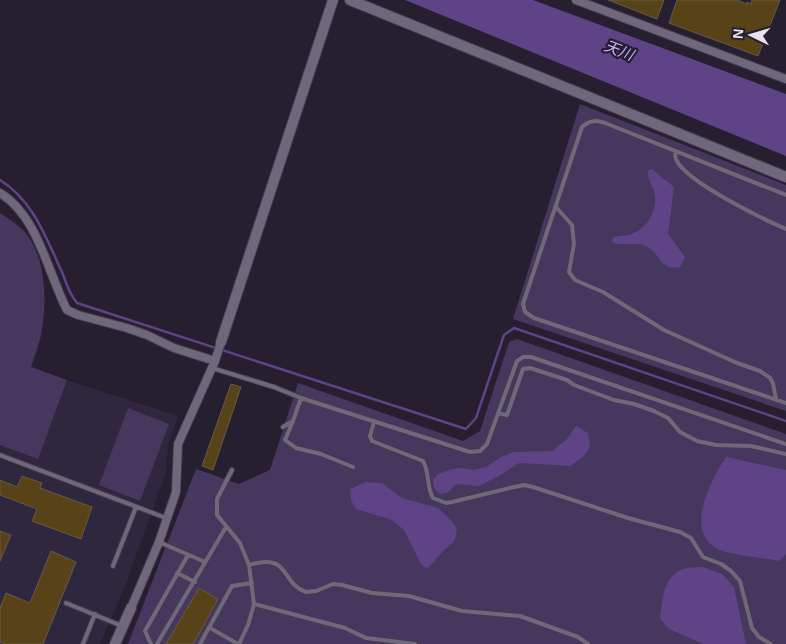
<svg xmlns="http://www.w3.org/2000/svg" width="786" height="644" viewBox="0 0 786 644" font-family="Arial,'Noto Sans JP',sans-serif">
	<style>
		.built { fill: #2f273e }
		.green { fill: #46375e }
		.water { fill: #5e4387 }
		.lines { fill: none; stroke-linecap: round; stroke-linejoin: round }
		.stream { stroke: #5e4387; stroke-width: 2.5 }
		.building { fill: #584217; stroke: #665a47 }
		.service-casing { stroke: #423d4c; stroke-width: 6 }
		.minor-casing { stroke: #423d4c; stroke-width: 10 }
		.tertiary-casing { stroke: #423d4c; stroke-width: 12 }
		.service { stroke: #6f687c; stroke-width: 4 }
		.minor { stroke: #6f687c; stroke-width: 8 }
		.tertiary { stroke: #6f687c; stroke-width: 10 }
		.labels { text-anchor: middle; dominant-baseline: central; stroke-width: 4.5; stroke-linejoin: round; paint-order: stroke }
		.water-label { font-size: 15px; font-style: italic; fill: #ccaffe; stroke: #251f30 }
	</style>
	<rect width="100%" height="100%" fill="#251f30"/>
	<!-- built -->
	<path class="built" d="M0,357L67,380L178,416L168,446L166,472L124,589L100,644H0Z"/>
	<!-- green -->
	<path class="green" d="M580,104L786,185V411L513,319Z
		M0,213C8,218 16,223 22,229C46,254 47,298 42,330C40,342 35,355 31,367L67,380L38,459L0,445Z
		M517,339L786,434V644H128L196,469L239,484L270,470L298,383L463,441L480,431L509,342Z
		M128,408L169,424L140,501L99,485Z"/>
	<!-- water -->
	<path class="water" d="M405,0H533L786,94V156Z
		M652,169L674,187L668,234L685,257L680,267C660,272 661,254 648,247C637,241 622,247 612,242L613,237C618,236 624,236 629,235C645,231 657,212 655,196C654,185 647,183 648,170Z
		M576,426L588,433L590,447L583,457L570,466L519,463L499,476L479,486L457,484L447,493L440,494L434,488L433,480L438,474L449,470L459,468L474,470L486,467L501,457L514,452L552,451L566,440Z
		M726,457L786,470V554L779,561C764,558 729,555 718,549C683,532 711,480 726,457Z
		M366,482L382,483L402,498L438,508L452,521L457,530L454,542L445,549L428,568L422,566L404,530L392,520L356,509L351,500L350,489Z
		M703,567L722,574L734,587L746,644H703L669,629L660,619C662,600 664,572 687,568C692,567 698,567 703,567Z"/>
	<g class="lines">
		<!-- stream -->
		<path class="stream" d="M0,180C33,200 46,238 62,272C67,284 68,292 77,303L466,429L476,418L504,335L514,328L786,421"/>
	</g>
	<!-- building -->
	<path class="building" d="M608,0H664L657,19Z
		M677,0H737L747,4V2L751,4L752,0H780L758,56L669,23Z
		M231,384L241,387L213,470L202,466Z
		M22,476L42,483L40,488L92,507L81,539L32,521L37,509L0,495V480L17,487Z
		M0,531L11,535L0,561Z
		M51,551L76,562L43,644H5L0,642V608L6,593L30,603Z
		M199,588L218,599L193,644H166Z"/>
	<g class="lines">
		<defs>
			<path id="service" d="M675,151C675,153 675,156 676,159C684,181 763,219 786,229
				M786,195L605,123C596,120 590,120 582,127L523,304L525,312L534,318L786,403
				M556,207L572,225L574,244L569,272L575,280L603,292L664,330L737,363L760,371L770,378L773,383L776,400
				M212,368L274,387L301,398L293,421L283,427
				M301,398L470,452L480,451L487,444L517,361L523,357H531L786,444
				M498,413L507,415L523,369L530,368L567,380L574,385L614,400L634,404L654,411L668,418L680,432L697,441L716,445L751,446L786,454
				M293,421L285,440L296,448L321,454L353,467
				M374,422L370,436L372,441L423,461C430,473 426,486 433,498L446,503L452,502L514,487L524,485L533,487L628,518L680,532L691,538L703,557L721,564L731,571L740,581L752,628L759,637L771,644
				M0,455L166,518
				M232,470L217,499V515L240,543L249,565L254,604L248,625L239,644
				M159,542L205,562
				M249,565C291,552 280,583 306,592L316,591L333,584L342,585L372,593L409,596L462,611L520,616L578,637L588,644
				M113,566L136,507
				M177,573L195,582
				M66,603L122,626
				M254,604L345,628L366,638L415,644
				M210,628L238,644
				M83,644L95,614
				M151,644L145,631L188,555
				M157,644L226,527
				M200,644L232,586L252,583"/>
			<path id="minor" d="M576,0L786,79
				M0,193C38,216 48,273 67,310L78,315L127,328L147,335L174,348L215,361
				M131,608L159,542L176,492L178,444L215,361L221,342"/>
			<path id="tertiary" d="M350,0L786,177
				M221,342L333,0
				M115,644L131,608"/>
		</defs>
		<!-- service casing -->
		<use href="#service" class="service-casing"/>
		<!-- minor casing -->
		<use href="#minor" class="minor-casing"/>
		<!-- tertiary casing -->
		<use href="#tertiary" class="tertiary-casing"/>
		<!-- service -->
		<use href="#service" class="service"/>
		<!-- minor -->
		<use href="#minor" class="minor"/>
		<!-- tertiary -->
		<use href="#tertiary" class="tertiary"/>
	</g>
	<g class="labels">
		<!-- water labels -->
		<g class="water-label">
			<text transform="translate(619 50) rotate(21)">天川</text>
		</g>
	</g>
	<!-- north arrow -->
	<g transform="translate(751 35) rotate(275)" stroke="#251f30" stroke-width="4" paint-order="stroke">
	<path d="M0-4L9 19L0 12L-9 19Z" fill="#e7e4f0"/>
	<text y="-8" font-size="14" font-weight="bold" text-anchor="middle" fill="#e7e4f0">N</text>
	</g>
</svg>
